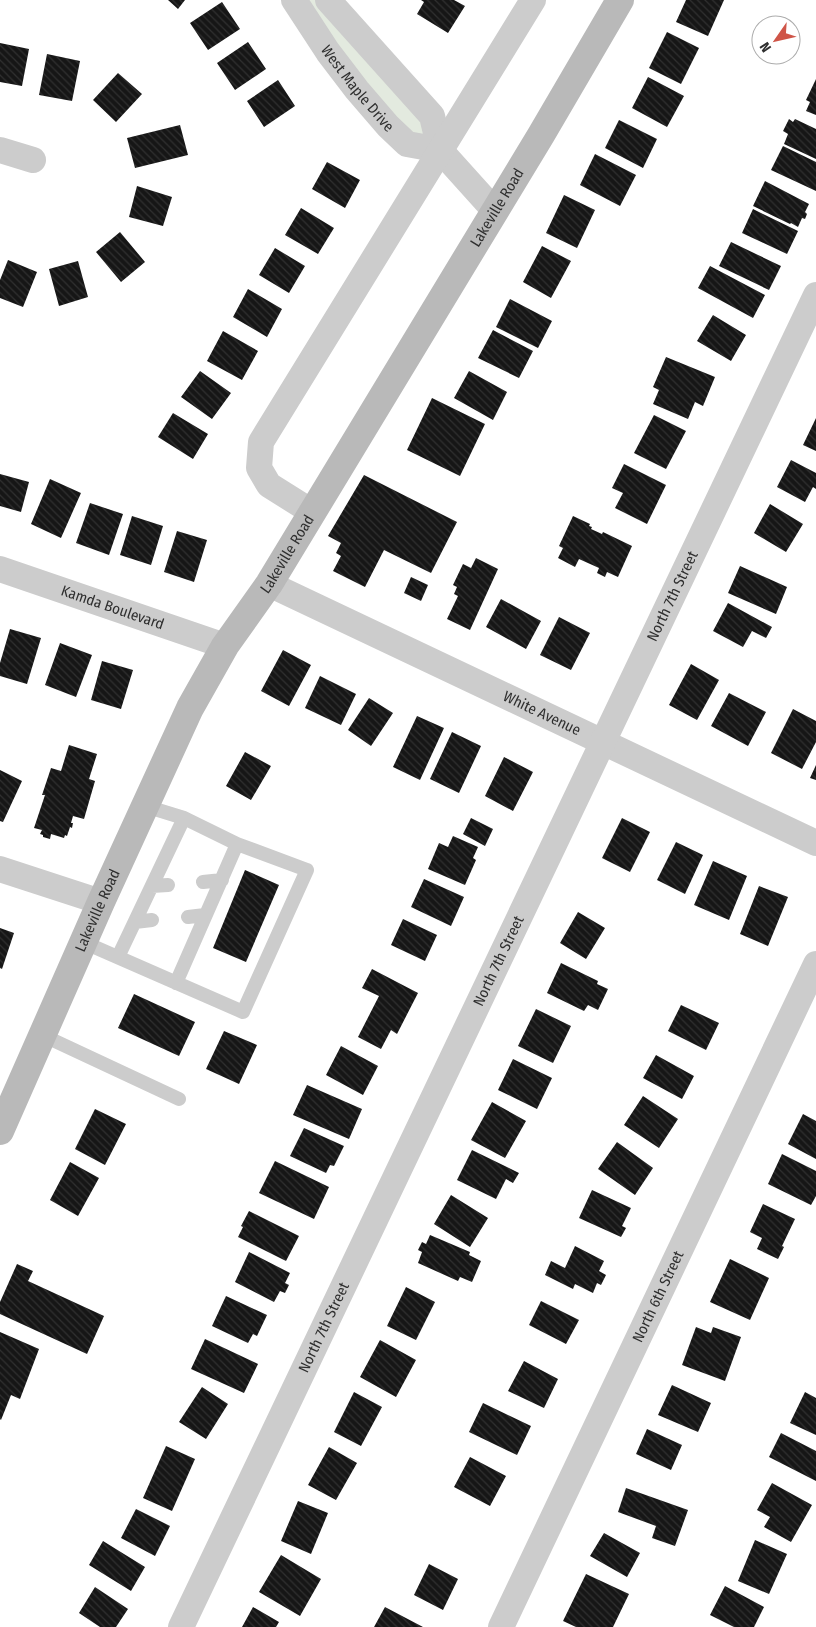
<svg xmlns="http://www.w3.org/2000/svg" width="816" height="1627" viewBox="0 0 816 1627" font-family="'Fira Sans Condensed',sans-serif">
	<style>
		.green { fill: #e3eadf }
		.building { fill: url(#building-back-hatch) }
		.lines { fill: none; stroke-linecap: round; stroke-linejoin: round }
		.service { stroke: #ccc; stroke-width: 14 }
		.minor { stroke: #ccc; stroke-width: 26 }
		.secondary { stroke: #b9b9b9; stroke-width: 28 }
		.labels { text-anchor: middle; dominant-baseline: central; stroke-width: 5; stroke-linejoin: round; paint-order: stroke }
		.street-label { font-size: 15px; fill: #2f2f2f; stroke: #fff }
	</style>
	<defs>
		<pattern id="building-back-hatch" width="6" height="6" patternUnits="userSpaceOnUse" patternTransform="scale(1.25)"><rect width="6" height="6" fill="#161616"/><path d="M-1 5l2 2M0 0l6 6M5-1l2 2" fill="none" stroke="#303030"/></pattern>
	</defs>
	<rect width="100%" height="100%" fill="#fff"/>
	<!-- green -->
	<path class="green" d="M299,0H324L427,115L434,146L406,140Z"/>
	<!-- building -->
	<path class="building" d="M168,0H185L178,9Z
		M421,0H454L465,6L448,33L417,14L424,2Z
		M686,0H724L708,36L676,22Z
		M222,2L240,29L208,50L190,23Z
		M667,32L699,48L681,84L649,68Z
		M248,42L266,69L235,90L217,63Z
		M0,43L29,49L22,86L0,82Z
		M47,54L80,61L72,101L39,95Z
		M118,73L142,94L116,122L93,100Z
		M648,77L684,96L667,127L632,108Z
		M816,79V115L806,111L810,102L806,100Z
		M278,80L295,106L264,127L247,101Z
		M789,119L793,122L795,119L816,129V159L784,144L788,134L783,131Z
		M619,120L657,139L643,168L605,148Z
		M180,125L188,155L135,168L127,138Z
		M783,146L816,162V191L771,170Z
		M595,154L636,175L620,206L580,185Z
		M327,162L360,180L345,208L312,189Z
		M765,181L809,204L805,212L807,214L805,219L802,218L798,227L791,223L790,224L753,206Z
		M137,186L172,197L163,226L129,217Z
		M564,195L595,210L577,248L546,233Z
		M301,208L334,228L318,254L285,235Z
		M753,209L798,231L787,254L742,233Z
		M120,232L145,262L121,282L96,252Z
		M731,242L781,266L769,290L719,266Z
		M542,246L571,261L551,298L523,282Z
		M275,248L305,266L289,293L259,275Z
		M8,260L37,272L23,307L0,298V280Z
		M78,261L88,297L59,306L49,269Z
		M710,266L765,295L753,318L698,288Z
		M248,289L282,309L267,337L233,317Z
		M510,299L552,321L538,348L496,327Z
		M713,315L746,335L731,361L697,341Z
		M493,330L533,351L519,378L478,358Z
		M223,331L258,351L242,380L207,361Z
		M666,357L715,377L703,406L695,402L688,419L653,404L659,390L653,387Z
		M200,371L231,393L212,419L181,397Z
		M469,371L507,392L493,420L454,398Z
		M432,398L485,424L460,476L407,450Z
		M173,413L208,434L193,459L158,437Z
		M654,415L686,431L666,469L634,453Z
		M816,418V451L803,445Z
		M791,460L816,473V489L813,487L805,502L777,487Z
		M624,464L666,485L647,524L615,508L623,493L612,488Z
		M0,474L29,482L21,512L0,506Z
		M364,475L457,522L431,573L384,550L365,587L333,571L341,556L336,553L341,543L328,536Z
		M50,479L81,493L61,538L31,524Z
		M90,503L123,514L109,555L76,543Z
		M770,504L803,524L786,552L754,533Z
		M132,516L163,526L151,565L120,555Z
		M573,516L590,524L589,526L592,527L591,529L602,534L603,532L632,546L618,577L607,572L605,577L597,573L599,568L579,559L575,567L558,558L563,548L559,546Z
		M177,531L207,540L194,582L164,572Z
		M476,558L498,569L470,630L447,619L458,596L454,594L457,587L453,585L463,564L471,568Z
		M740,566L787,587L776,614L728,593Z
		M411,577L428,585L421,601L404,593Z
		M501,599L541,621L526,649L486,627Z
		M728,603L772,627L766,638L752,631L743,647L713,631Z
		M559,617L590,633L571,670L540,655Z
		M10,629L41,638L27,684L0,676V663Z
		M60,643L92,655L76,697L45,685Z
		M283,650L311,665L289,706L261,691Z
		M102,661L133,670L121,709L91,700Z
		M691,664L719,680L697,720L669,705Z
		M320,676L356,694L341,725L305,708Z
		M729,693L766,712L748,746L711,726Z
		M369,698L393,713L371,746L348,730Z
		M793,709L816,721V742L802,769L771,753Z
		M417,716L444,728L420,780L393,767Z
		M452,732L481,746L459,793L430,779Z
		M69,745L97,754L89,779L95,781L84,819L73,816L71,823H73L72,828L70,827L67,836L65,835L64,838L51,834L50,839L43,837V835L40,834L42,830L34,828L45,795H42L51,768L61,771Z
		M245,752L271,766L251,800L226,786Z
		M504,757L533,772L513,811L485,796Z
		M816,765V780L810,778Z
		M0,770L22,781L3,822L0,821Z
		M471,818L493,829L485,846L463,834Z
		M622,818L650,832L630,872L602,858Z
		M453,836L478,847L473,858L476,860L465,885L428,869L439,843L448,847Z
		M676,842L703,855L685,894L657,880Z
		M713,861L747,876L729,920L694,905Z
		M245,870L279,885L246,962L213,948Z
		M424,879L464,897L451,926L411,907Z
		M759,886L788,897L768,946L740,934Z
		M578,912L605,928L586,959L560,943Z
		M403,919L437,935L425,961L391,945Z
		M0,928L14,933L2,969L0,968Z
		M561,963L598,981L597,984L608,989L598,1010L588,1005L584,1011L547,993Z
		M372,969L418,993L397,1034L391,1030L381,1049L358,1037L379,996L362,988Z
		M134,994L195,1022L179,1056L118,1028Z
		M681,1005L719,1023L706,1050L668,1031Z
		M536,1009L571,1026L553,1063L518,1046Z
		M224,1031L257,1045L239,1084L206,1069Z
		M341,1046L378,1066L363,1095L326,1075Z
		M656,1055L694,1076L682,1099L643,1078Z
		M513,1059L552,1078L537,1109L498,1090Z
		M307,1085L362,1109L349,1139L293,1115Z
		M643,1096L678,1119L659,1148L624,1125Z
		M492,1102L526,1121L505,1158L471,1140Z
		M95,1109L126,1124L105,1165L75,1149Z
		M803,1114L816,1121V1159L788,1144Z
		M304,1128L344,1146L334,1166L330,1165L326,1173L290,1156Z
		M617,1142L653,1168L635,1195L598,1169Z
		M472,1150L519,1173L513,1183L506,1179L496,1199L457,1180Z
		M782,1154L816,1171V1196L811,1205L768,1184Z
		M275,1161L329,1187L314,1219L259,1193Z
		M70,1162L99,1178L78,1216L50,1200Z
		M592,1190L631,1208L622,1226L626,1228L621,1237L579,1218Z
		M451,1195L488,1218L470,1247L434,1224Z
		M763,1204L795,1219L782,1246L784,1247L778,1259L757,1249L762,1238L750,1232Z
		M249,1211L299,1236L286,1261L238,1237L243,1227L241,1226Z
		M430,1235L470,1252L469,1255L481,1261L472,1282L460,1277L458,1281L418,1263L422,1252L418,1250L422,1242L426,1244Z
		M575,1246L604,1261L599,1271L606,1275L601,1285L597,1283L593,1293L575,1284L573,1289L545,1275L551,1261L565,1268Z
		M249,1252L290,1273L285,1283L289,1285L285,1293L280,1291L274,1302L235,1282Z
		M730,1259L769,1278L750,1320L710,1302Z
		M17,1264L33,1271L28,1281L104,1316L87,1354L0,1314V1302Z
		M406,1287L435,1302L416,1340L387,1326Z
		M226,1296L267,1315L257,1336L253,1334L248,1343L212,1326Z
		M541,1301L579,1320L566,1344L529,1325Z
		M696,1327L711,1333L713,1327L741,1337L725,1381L682,1365Z
		M0,1332L39,1349L20,1399L11,1395L1,1420L0,1419Z
		M205,1339L258,1364L244,1393L191,1369Z
		M380,1340L416,1360L396,1397L360,1377Z
		M524,1361L558,1379L544,1408L508,1391Z
		M672,1385L711,1403L698,1432L658,1415Z
		M202,1387L228,1404L206,1439L179,1422Z
		M354,1392L382,1407L361,1446L334,1432Z
		M805,1392L816,1398V1435L790,1423Z
		M483,1403L531,1426L517,1455L469,1432Z
		M647,1429L682,1445L671,1470L636,1454Z
		M781,1433L816,1451V1481L769,1457Z
		M166,1446L195,1459L172,1511L143,1498Z
		M329,1447L357,1463L336,1500L308,1485Z
		M470,1457L506,1476L490,1506L454,1487Z
		M772,1483L812,1505L791,1542L764,1527L770,1517L757,1510Z
		M626,1488L688,1510L675,1546L652,1538L656,1526L618,1512Z
		M298,1501L328,1513L311,1554L281,1541Z
		M136,1509L170,1526L155,1556L121,1538Z
		M604,1533L640,1553L627,1577L590,1556Z
		M755,1540L787,1554L769,1594L738,1581Z
		M103,1541L145,1567L131,1591L89,1565Z
		M281,1555L321,1579L300,1616L259,1592Z
		M429,1564L458,1579L443,1610L414,1595Z
		M586,1574L629,1594L613,1627H576L563,1621Z
		M725,1586L764,1607L754,1627H734L710,1615Z
		M95,1587L128,1609L116,1627H100L79,1613Z
		M253,1607L279,1622L276,1627H242Z
		M385,1607L423,1627H374Z"/>
	<g class="lines">
		<!-- service -->
		<path class="service" d="M145,806L184,818L237,844L176,983
			M203,882L222,880
			M152,886L168,885
			M188,917L205,915
			M135,922L152,920
			M83,942L243,1012L307,870L237,844
			M118,957L184,818
			M42,1035L179,1099"/>
		<!-- minor -->
		<g class="minor">
			<path id="s1" d="M294,0L328,52L357,90L388,126L407,144L440,150L432,116L328,0"/>
			<path d="M0,150L33,160"/>
			<path d="M440,150L494,210"/>
			<path d="M312,512L269,485L259,468L261,442L533,0"/>
			<path id="s2" d="M0,569L225,646"/>
			<path id="s3" d="M269,584L816,843"/>
			<path d="M0,869L101,902"/>
			<path id="s4" d="M181,1627L816,295"/>
			<path id="s5" d="M501,1627L816,964"/>
		</g>
		<!-- secondary -->
		<path class="secondary" id="s6" d="M0,1131L101,902L190,708L225,646L269,584L541,135L620,0"/>
	</g>
	<g class="labels">
		<!-- street labels -->
		<g class="street-label">
			<text stroke="none"><textPath href="#s1" startOffset="109">West Maple Drive</textPath></text>
			<text stroke="none"><textPath href="#s6" startOffset="1051">Lakeville Road</textPath></text>
			<text stroke="none"><textPath href="#s6" startOffset="646">Lakeville Road</textPath></text>
			<text stroke="none"><textPath href="#s4" startOffset="1142">North 7th Street</textPath></text>
			<text stroke="none"><textPath href="#s2" startOffset="119">Kamda Boulevard</textPath></text>
			<text stroke="none"><textPath href="#s3" startOffset="302">White Avenue</textPath></text>
			<text stroke="none"><textPath href="#s6" startOffset="241">Lakeville Road</textPath></text>
			<text stroke="none"><textPath href="#s4" startOffset="738">North 7th Street</textPath></text>
			<text stroke="none"><textPath href="#s5" startOffset="366">North 6th Street</textPath></text>
			<text stroke="none"><textPath href="#s4" startOffset="332">North 7th Street</textPath></text>
		</g>
	</g>
	<!-- north arrow -->
	<g transform="translate(776 40) rotate(236)"><circle r="24" fill="#ffffff" stroke="#acacac"/>
	<path d="M0-4L9 19L0 12L-9 19Z" fill="#cf5548"/>
	<text y="-8" font-size="14" font-weight="bold" text-anchor="middle" fill="#2f2f2f">N</text>
	</g>
</svg>
